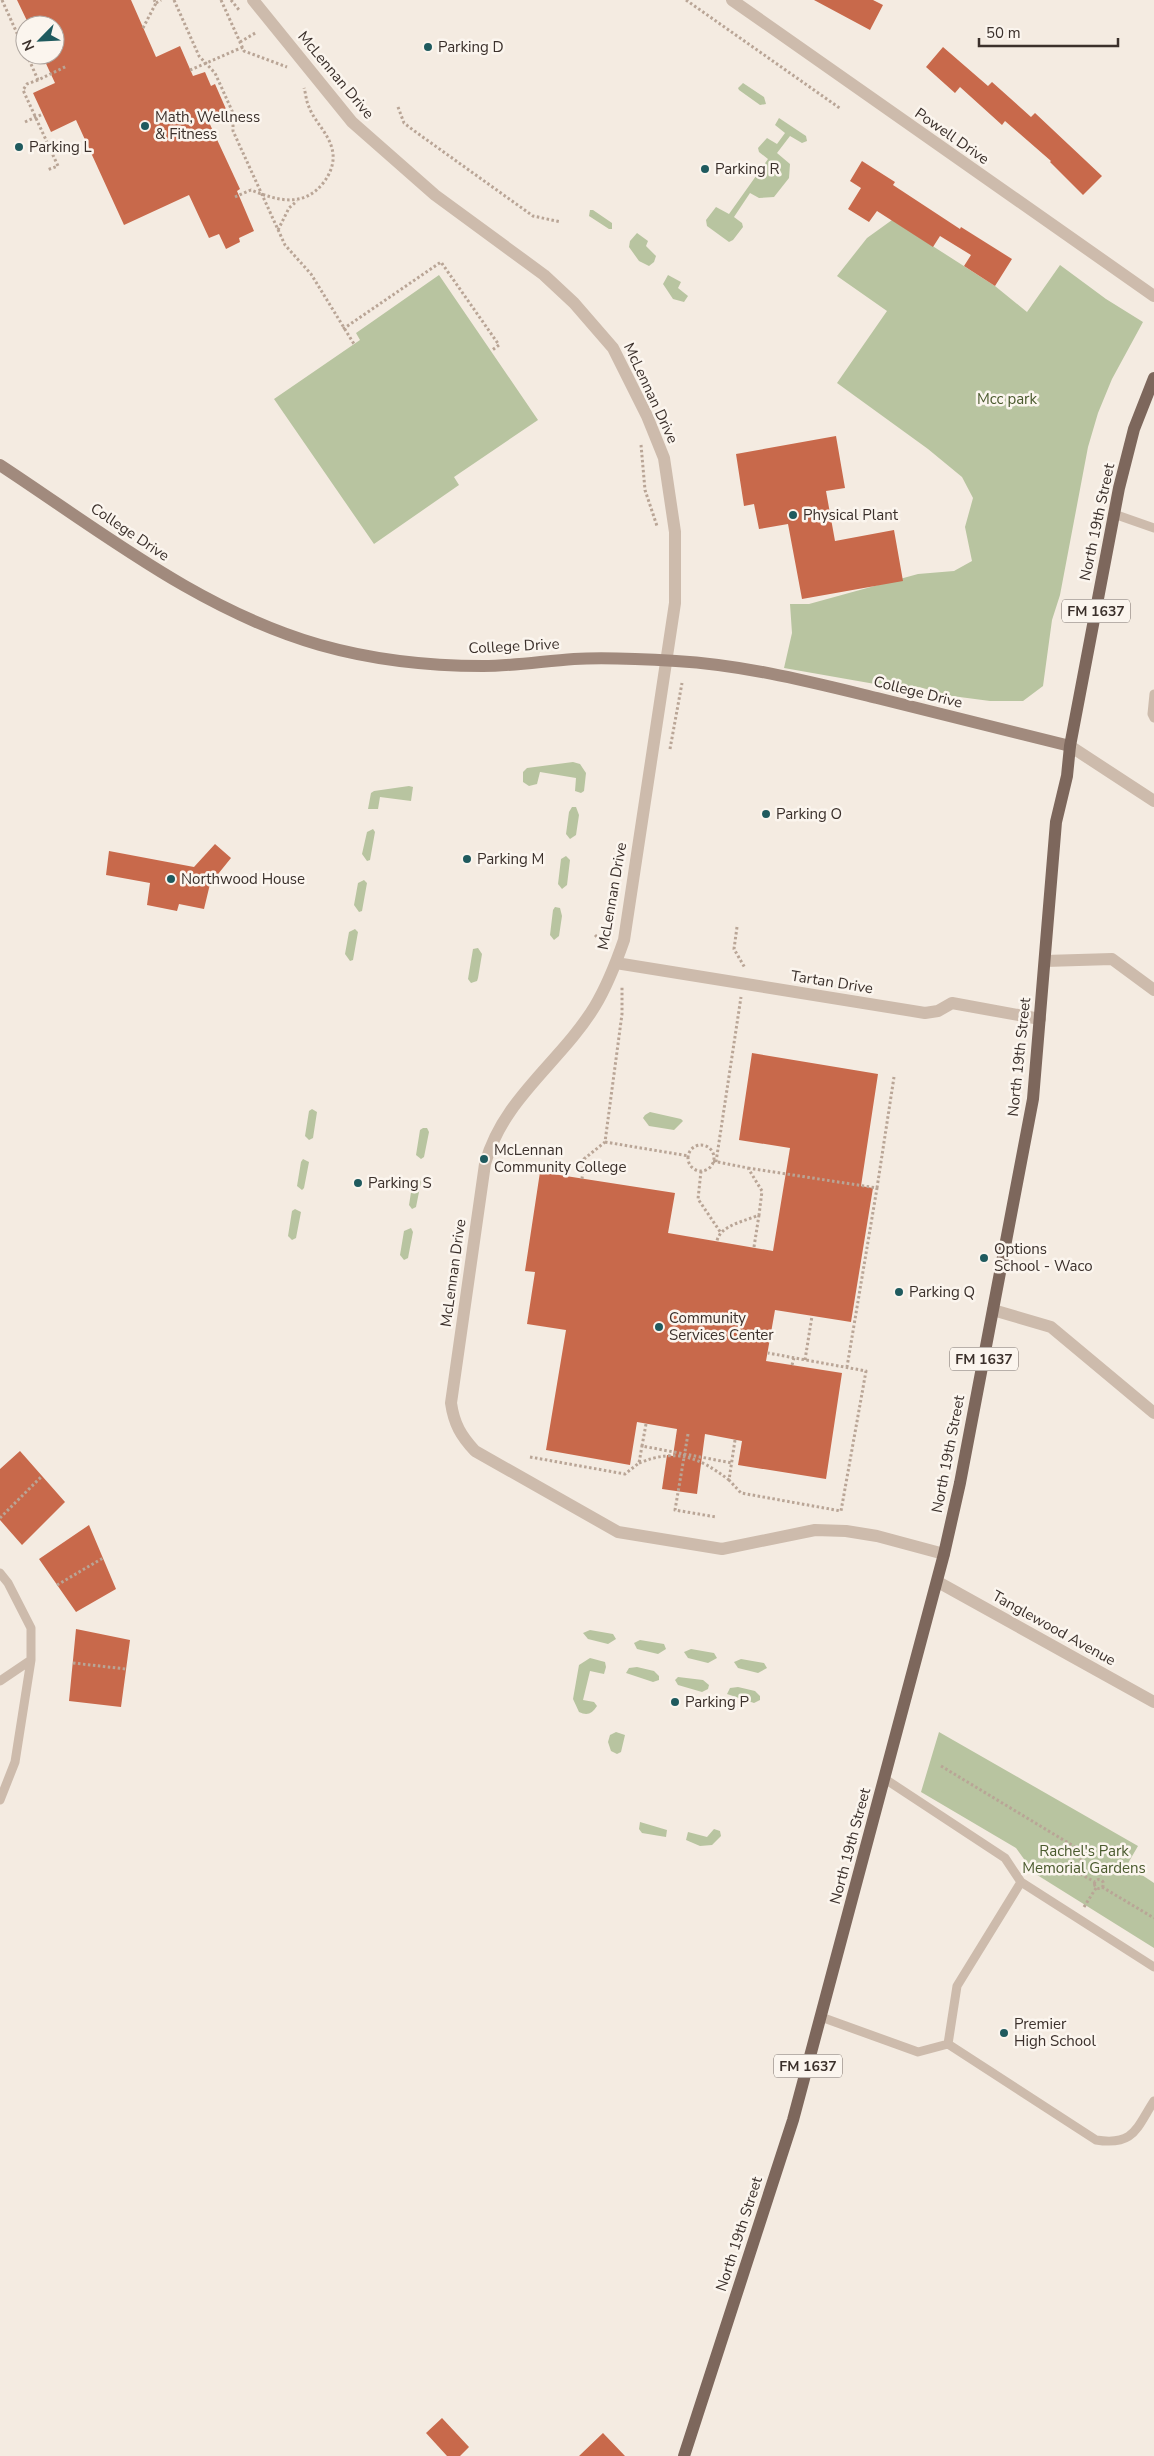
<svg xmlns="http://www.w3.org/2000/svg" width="1154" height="2456" viewBox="0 0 1154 2456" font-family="'Nunito Sans',sans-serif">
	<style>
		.green { fill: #b8c4a0 }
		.building { fill: #c8694b }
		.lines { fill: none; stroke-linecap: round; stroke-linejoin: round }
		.path { stroke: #b9a596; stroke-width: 3; stroke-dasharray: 2.5 2.5; stroke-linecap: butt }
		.lane { stroke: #cdbbac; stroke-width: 9 }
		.street { stroke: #cdbbac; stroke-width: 12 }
		.secondary { stroke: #a18a7d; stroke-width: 12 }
		.primary { stroke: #7d675c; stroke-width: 12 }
		.path-bridge { stroke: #b9a596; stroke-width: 3; stroke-dasharray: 2.5 2.5; stroke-linecap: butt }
		.poi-dot { fill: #1f5a5e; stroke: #fbf5ee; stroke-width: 2 }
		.labels { text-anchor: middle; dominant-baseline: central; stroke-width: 5; stroke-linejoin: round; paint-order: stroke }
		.shield { fill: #fbf5ee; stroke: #756b66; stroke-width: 1 }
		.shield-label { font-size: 14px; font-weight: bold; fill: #3b302b }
		.poi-label { font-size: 15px; fill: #3b302b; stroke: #fbf5ee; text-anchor: start }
		.street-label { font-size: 15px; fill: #3b302b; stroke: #fbf5ee }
		.park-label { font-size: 15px; fill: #4a5a2e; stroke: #fbf5ee }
	</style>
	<rect width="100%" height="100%" fill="#f4ebe1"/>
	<!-- green -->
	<path class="green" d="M743,83L764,97L766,104L760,105L739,90L738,88Z
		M779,118L806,136L807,141L802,143L790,136L777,153L790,164L789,178L774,197L759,198L750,193L734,217L742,223L743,227L733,240L729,242L707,226L706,220L716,207L729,214L768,159L759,152L758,148L767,138L777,144L785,133L775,125Z
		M590,210H593L612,223V229H609L589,216Z
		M892,220L995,286L1027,312L1060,265L1106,299L1143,322L1112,379L1098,413L1088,447L1060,595L1052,620L1043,686L1023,701H990L952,696L919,687L875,684L784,668L792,633L790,604H809L918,574L954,571L972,561L965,527L973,498L962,477L928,449L837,383L887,311L837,276L867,238Z
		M637,233L648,241L646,246L656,256L654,262L649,266L639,261L629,247L630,241Z
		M439,275L538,420L454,477L459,485L374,544L274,399L360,340L356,333Z
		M668,275L681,282L678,288L688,296L684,302L673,299L663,284Z
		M573,762L580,764L586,773L584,791L581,793L575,791L576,778L540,772L537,784L529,786L523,782V772L527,768Z
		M409,786L413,787L411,801L380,797L378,809H368L371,793L374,791Z
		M572,807H576L579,815L576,835L570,839L566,834L569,812Z
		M373,829L375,832L370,860L367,861L362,854L367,832Z
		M566,856L570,860L567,885L562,889L558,884L561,859Z
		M364,880L367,883L362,911L359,912L354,905L358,883Z
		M555,907L560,908L562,916L559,936L554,940L550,935L553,910Z
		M355,929L358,932L353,960L350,961L345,954L349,932Z
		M478,948L482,954L478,978L477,981L471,983L468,979L473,949Z
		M312,1109L317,1112L313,1138L309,1140L305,1136L309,1111Z
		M650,1112L681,1119L683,1121L674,1130L649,1126L643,1118L645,1115Z
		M423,1128H427L429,1132L424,1157L421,1159L416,1155L420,1130Z
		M303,1159L309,1162L304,1188L302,1190L297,1186L301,1162Z
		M415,1178H419L421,1182L416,1207L412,1209L409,1205L413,1180Z
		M295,1209L301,1212L296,1238L292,1240L288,1236L292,1211Z
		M411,1228L413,1232L408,1258L404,1260L400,1255L404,1231Z
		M590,1630L613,1634L616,1639L608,1644L588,1639L583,1633Z
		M640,1640L664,1644L666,1649L658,1654L637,1649L634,1643Z
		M691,1649L714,1653L717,1658L708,1663L688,1658L684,1652Z
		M590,1658L605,1662L606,1667L604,1674L590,1671L583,1700L594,1702L597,1706C592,1714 587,1716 579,1712L573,1699L579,1665Z
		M741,1659L764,1663L767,1668L758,1673L738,1668L734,1662Z
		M637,1667L654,1671L659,1676V1680L653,1682L626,1673L629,1668Z
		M678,1677L703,1680L709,1685L708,1689L702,1692L678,1685L675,1680Z
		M738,1687L755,1691L760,1696V1700L754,1703L727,1694L730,1688Z
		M616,1732L625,1735L621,1752L617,1754L611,1751L608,1742L610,1735Z
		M939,1732L1138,1846L1127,1865L1154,1883V1948L1034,1873L1016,1848L921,1792Z
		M640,1822L667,1830L666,1837L642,1833L639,1829Z
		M714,1829L720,1831L721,1836L712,1845L700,1846L686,1840L688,1832L707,1837Z"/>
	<!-- building -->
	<path class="building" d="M17,0H131L156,57L180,46L193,76L205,72L211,86L215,84L226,109L207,118L240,189L237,191L254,231L239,238L240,242L226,249L219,234L209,238L189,195L124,225L76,120L51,132L33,93L55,83L42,55H55V25H29Z
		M814,0H873L883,5L870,30Z
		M943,47L988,86L992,82L1031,117L1035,113L1102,176L1083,195L1050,162L1051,161L1005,121L1002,125L960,87L955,93L926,67Z
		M862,161L895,182L893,185L960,229L961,227L1012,259L995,286L964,266L971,255L940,236L933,247L877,211L869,222L848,209L861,188L850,181Z
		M836,436L845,488L826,491L835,541L894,530L903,581L802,599L788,524L759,529L754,504L744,506L736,454Z
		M215,844L231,858L210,884L204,909L179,904L177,911L147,905L150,883L106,875L109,851L194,867Z
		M752,1053L878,1074L861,1186L873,1188L851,1322L775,1310L766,1361L842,1373L826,1479L738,1465L742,1441L705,1434L697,1494L662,1489L667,1455L673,1456L677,1429L637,1422L630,1465L546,1450L566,1330L527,1324L535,1272L525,1271L540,1172L675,1193L668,1233L773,1251L790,1148L739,1140Z
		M20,1451L65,1502L22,1545L0,1520V1469Z
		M89,1525L116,1589L76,1612L39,1559Z
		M76,1629L130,1640L121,1707L69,1701Z
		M442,2418L469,2447L460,2456H447L426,2433Z
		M603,2433L625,2456H579Z"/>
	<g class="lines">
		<!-- path -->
		<path class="path" d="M2,0L25,51
			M174,0L199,56L215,73L233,113V131L285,245L311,274L354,344
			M221,0L244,51L287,67
			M231,0L239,10
			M686,0L841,109
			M156,3L161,0
			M143,28L156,3L154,0
			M240,42L257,32
			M236,50L243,47
			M27,55L38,80L67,66
			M38,80L27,84L23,90L58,166L47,170
			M398,107L404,123L413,130L533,216L561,222
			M25,122L43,114
			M235,197L251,190C278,201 304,208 324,182C330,174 334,164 333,154C331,135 315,123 309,107C306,101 306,94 304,88
			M278,230L289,208L297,201
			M343,329L441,262L499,345L491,351
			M641,445L645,490L657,526
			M670,749L682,683
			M737,927L734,949L745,968
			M595,935L607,947
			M605,1142L689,1156
			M688 1158a13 13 0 1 1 26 0a13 13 0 1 1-26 0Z
			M713,1161L748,1168L762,1191L759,1215C746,1221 720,1225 717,1241
			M716,1162L741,997
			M748,1168L877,1188L847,1367
			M701,1171L698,1199L721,1233
			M582,1179L584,1159L605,1142L622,1014V986
			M877,1188L894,1077
			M754,1247L759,1215
			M805,1360L812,1316
			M792,1365L794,1358
			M646,1424L642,1446L732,1463
			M688,1434L675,1510L716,1517
			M735,1440L729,1480L741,1493L841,1511L866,1371L768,1353
			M530,1457L625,1474L639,1463L642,1446
			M639,1463C676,1448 699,1457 729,1480
			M0,1518L42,1476
			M57,1585L103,1558
			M73,1663L126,1669
			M941,1766L1085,1853L1075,1871L1095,1882
			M1094.5 1884a4.5 4.5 0 1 1 9 0a4.5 4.5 0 1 1-9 0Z
			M1102,1887L1154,1918
			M1084,1907L1096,1888"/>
		<!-- lane -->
		<path class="lane" d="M1114,514L1154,528
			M1154,694L1152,714L1154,718
			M0,1573L8,1583L31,1628V1660L15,1762L0,1800
			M0,1681L31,1660
			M885,1779L1005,1858L1021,1882L1154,1967
			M821,2017L918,2052L948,2044L1096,2140C1134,2146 1136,2129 1154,2101
			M948,2044L957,1986L1021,1882"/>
		<!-- street -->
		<path class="street" d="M253,0L352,122L435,195L544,275L574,303L613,348L647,416L664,458L675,532V603L624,940C616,963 607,986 595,1006C561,1062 503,1098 485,1164L451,1403C454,1424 461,1436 475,1451L618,1532L722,1549L815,1530L846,1531L877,1536L944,1554
			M732,0L1154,296
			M1070,746L1154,801
			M1045,961L1112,959L1154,990
			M616,963L925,1013L938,1011L952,1003L1040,1019
			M993,1310L1051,1327L1154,1413
			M938,1582L1154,1702"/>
		<!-- secondary -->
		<path class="secondary" d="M0,465C102,532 201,611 320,645C373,660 429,666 483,666C514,666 544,661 574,659C608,657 643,659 676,661C745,665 811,682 877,698C942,714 1006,730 1070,746"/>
		<!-- primary -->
		<path class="primary" d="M684,2456L793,2120L944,1554L960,1483L1033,1099L1056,822L1067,776L1070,746L1119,488L1134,429L1154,378"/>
		<!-- path-bridge -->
		<path class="path-bridge" d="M190,70L236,50"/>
	</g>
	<!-- markers -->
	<g class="poi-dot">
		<circle cx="428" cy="47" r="5"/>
		<circle cx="145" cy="126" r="5"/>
		<circle cx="19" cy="147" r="5"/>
		<circle cx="705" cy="169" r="5"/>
		<circle cx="793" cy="515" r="5"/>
		<circle cx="766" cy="814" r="5"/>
		<circle cx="467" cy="859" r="5"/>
		<circle cx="171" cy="879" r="5"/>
		<circle cx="484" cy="1159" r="5"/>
		<circle cx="358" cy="1183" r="5"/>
		<circle cx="984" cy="1258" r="5"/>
		<circle cx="899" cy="1292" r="5"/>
		<circle cx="659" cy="1327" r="5"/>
		<circle cx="675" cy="1702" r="5"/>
		<circle cx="1004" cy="2033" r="5"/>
	</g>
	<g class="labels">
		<!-- shield labels -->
		<g class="shield">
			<rect x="1062" y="599.5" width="68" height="23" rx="4"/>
			<rect x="950" y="1347.5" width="68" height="23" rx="4"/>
			<rect x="774" y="2054.5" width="68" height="23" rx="4"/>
		</g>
		<g class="shield-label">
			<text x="1096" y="611">FM 1637</text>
			<text x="984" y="1359">FM 1637</text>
			<text x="808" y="2066">FM 1637</text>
		</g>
		<!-- poi labels -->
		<g class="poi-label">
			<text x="438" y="47">Parking D</text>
			<text x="155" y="117">Math, Wellness<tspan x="155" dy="17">&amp; Fitness</tspan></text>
			<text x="29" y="147">Parking L</text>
			<text x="715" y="169">Parking R</text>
			<text x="803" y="515">Physical Plant</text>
			<text x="776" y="814">Parking O</text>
			<text x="477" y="859">Parking M</text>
			<text x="181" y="879">Northwood House</text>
			<text x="494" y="1150">McLennan<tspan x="494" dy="17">Community College</tspan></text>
			<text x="368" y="1183">Parking S</text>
			<text x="994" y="1249">Options<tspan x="994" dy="17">School - Waco</tspan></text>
			<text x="909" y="1292">Parking Q</text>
			<text x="669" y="1318">Community<tspan x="669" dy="17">Services Center</tspan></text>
			<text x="685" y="1702">Parking P</text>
			<text x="1014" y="2024">Premier<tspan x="1014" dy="17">High School</tspan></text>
		</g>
		<!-- street labels -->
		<g class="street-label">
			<text transform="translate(336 75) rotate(50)">McLennan Drive</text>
			<text transform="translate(952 136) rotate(35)">Powell Drive</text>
			<text transform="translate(651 393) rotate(65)">McLennan Drive</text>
			<text transform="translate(1097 522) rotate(-78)">North 19th Street</text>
			<text transform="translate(130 532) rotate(34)">College Drive</text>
			<text transform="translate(514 646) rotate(-3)">College Drive</text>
			<text transform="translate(918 692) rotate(14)">College Drive</text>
			<text transform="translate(612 896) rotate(-80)">McLennan Drive</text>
			<text transform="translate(832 982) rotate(9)">Tartan Drive</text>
			<text transform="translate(1019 1057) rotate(-84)">North 19th Street</text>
			<text transform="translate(453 1273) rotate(-82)">McLennan Drive</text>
			<text transform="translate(948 1454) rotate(-79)">North 19th Street</text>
			<text transform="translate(1054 1628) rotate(29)">Tanglewood Avenue</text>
			<text transform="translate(850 1846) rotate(-75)">North 19th Street</text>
			<text transform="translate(739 2234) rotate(-72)">North 19th Street</text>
		</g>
		<!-- park labels -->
		<g class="park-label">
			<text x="1007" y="399">Mcc park</text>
			<text x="1084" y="1851">Rachel's Park<tspan x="1084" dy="17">Memorial Gardens</tspan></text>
		</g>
	</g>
	<!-- north arrow -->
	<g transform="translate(40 40) rotate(246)"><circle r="24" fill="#fbf5ee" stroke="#aea6a0"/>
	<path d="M0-4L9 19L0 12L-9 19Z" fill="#1f5a5e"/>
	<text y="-8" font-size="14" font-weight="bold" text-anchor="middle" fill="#3b302b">N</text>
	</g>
	<!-- scale -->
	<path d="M979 38v8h139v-8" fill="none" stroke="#3b302b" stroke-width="2.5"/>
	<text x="986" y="38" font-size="15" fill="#3b302b" stroke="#fbf5ee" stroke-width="4" paint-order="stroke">50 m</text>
</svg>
